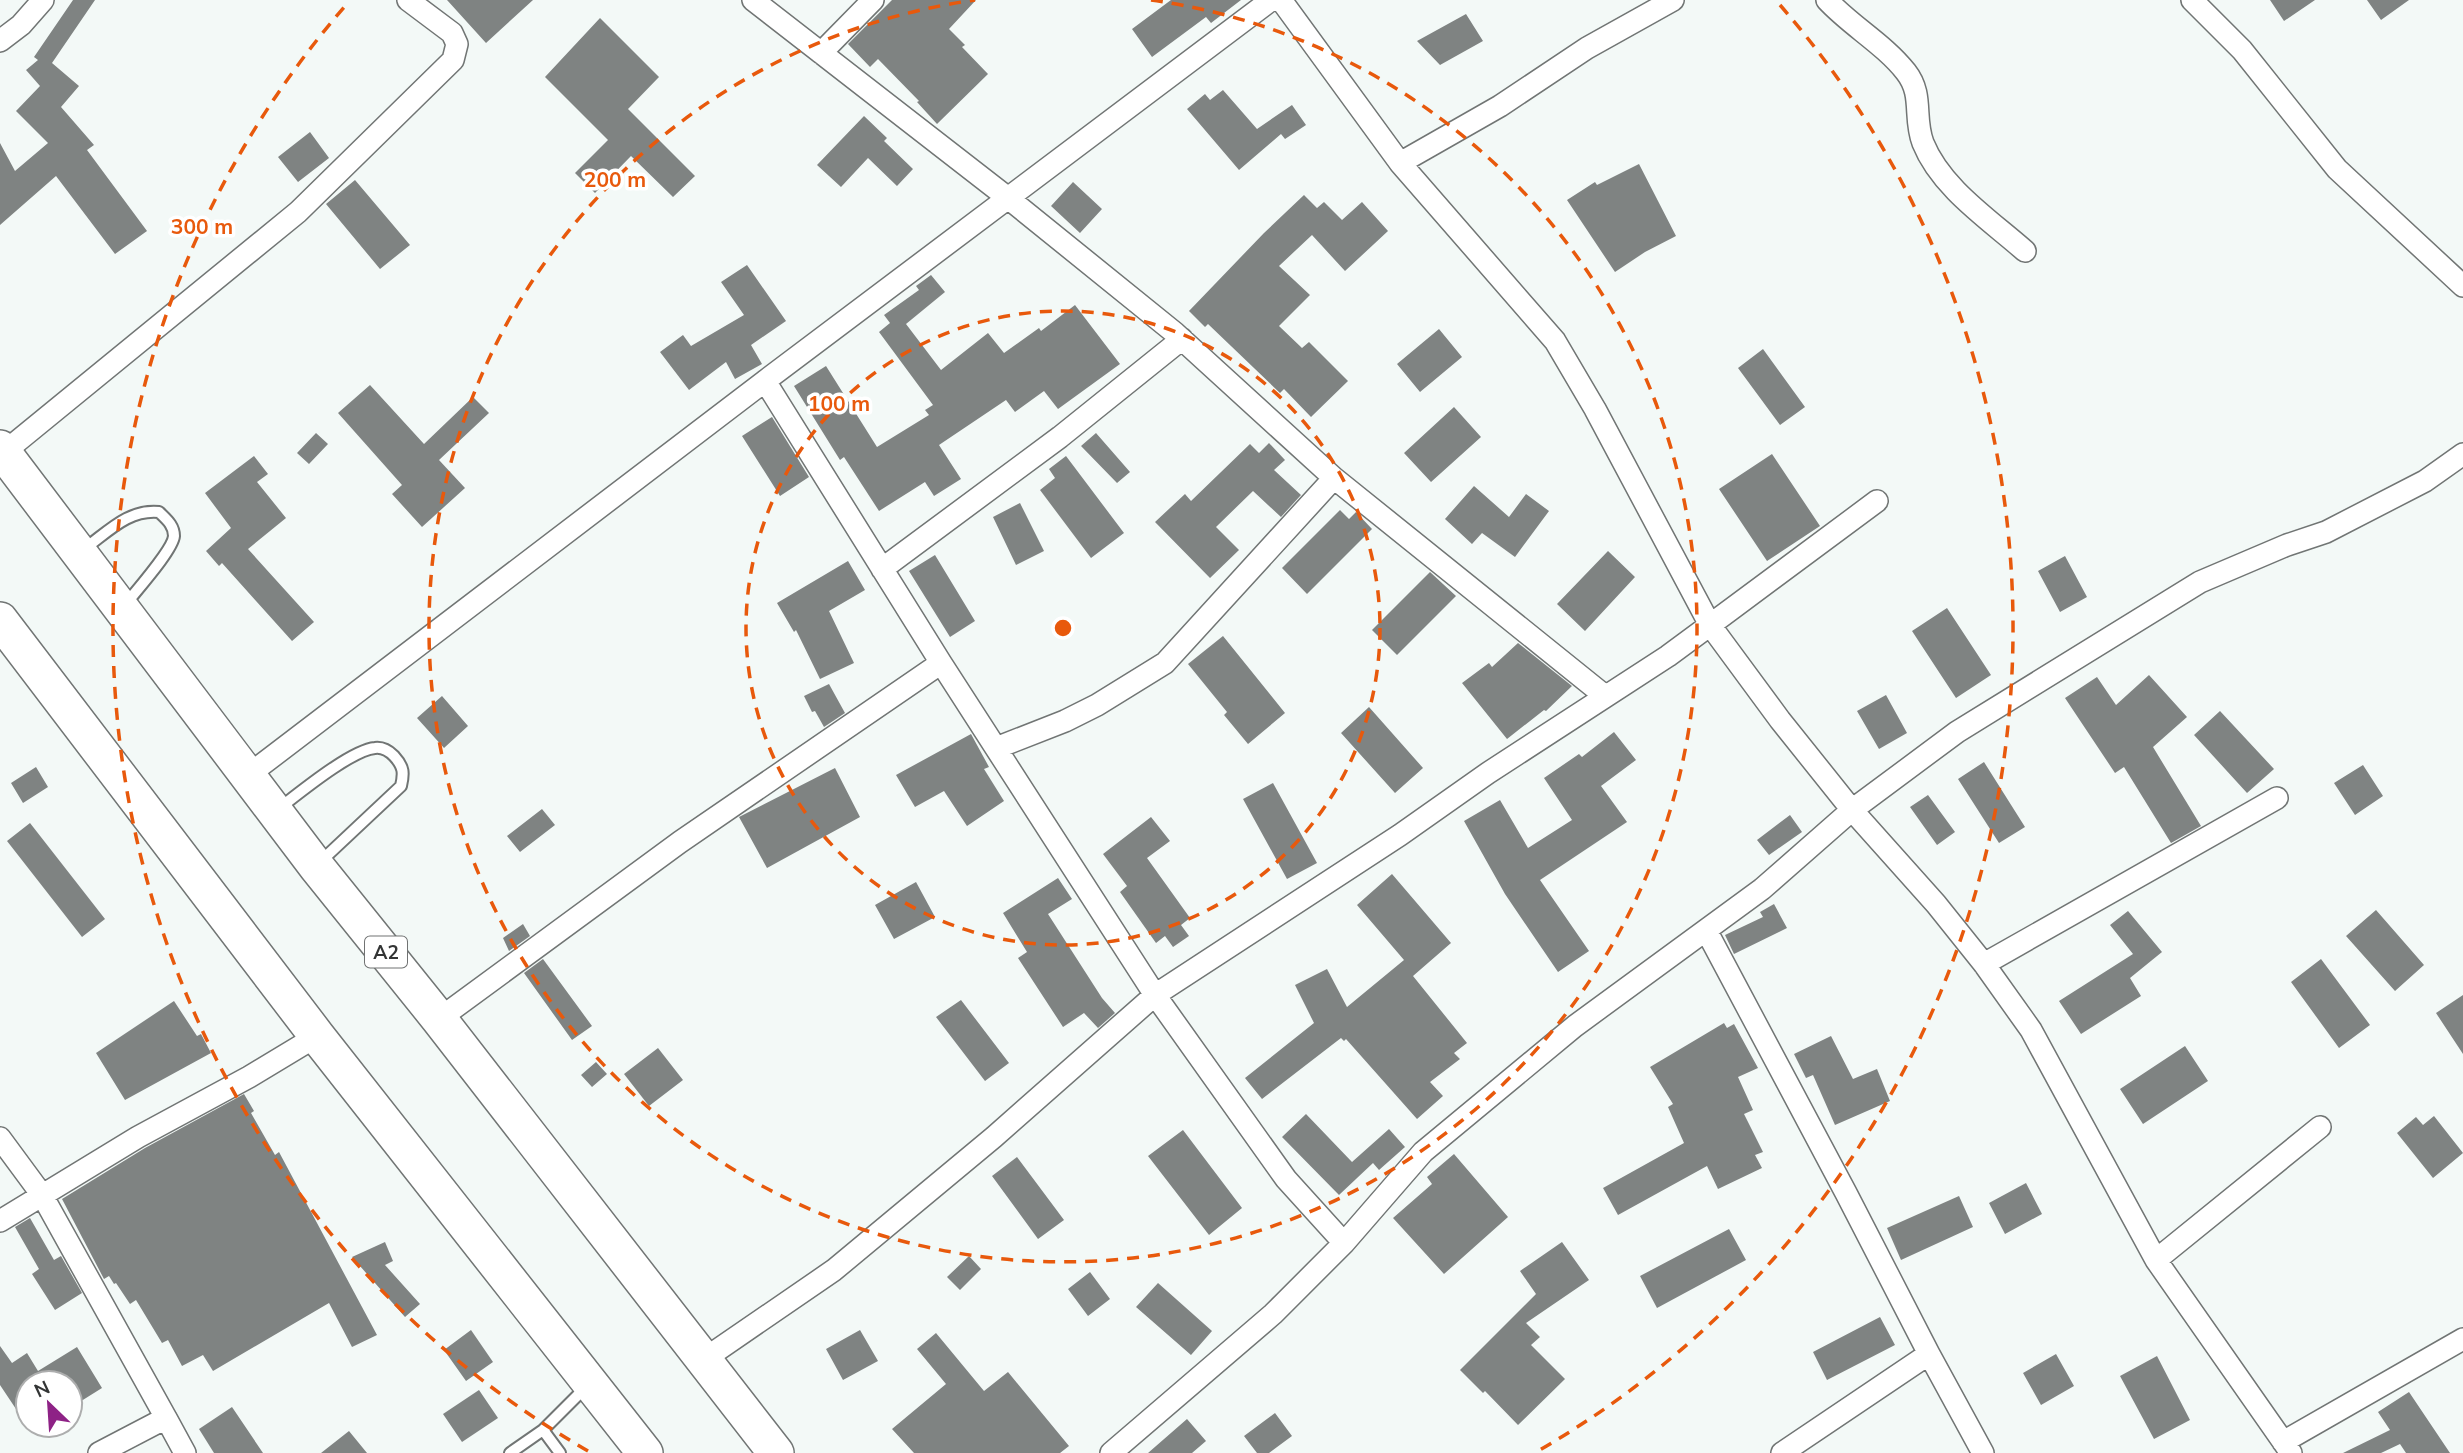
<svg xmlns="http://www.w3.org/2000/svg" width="2463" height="1453" viewBox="0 0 2463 1453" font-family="Mulish,sans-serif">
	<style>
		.building { fill: #7f8382 }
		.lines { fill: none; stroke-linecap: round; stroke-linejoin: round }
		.service-casing { stroke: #717574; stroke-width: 14 }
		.minor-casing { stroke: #717574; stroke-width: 24 }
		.trunk-casing { stroke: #717574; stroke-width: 38 }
		.service { stroke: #fff; stroke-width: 10 }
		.minor { stroke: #fff; stroke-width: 21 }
		.trunk { stroke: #fff; stroke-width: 35 }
		.ring { fill: none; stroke: #e8590c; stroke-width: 3.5; stroke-dasharray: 12 9 }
		.labels { text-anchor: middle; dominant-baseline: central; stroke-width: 7; stroke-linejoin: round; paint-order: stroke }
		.shield { fill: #fff; stroke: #707272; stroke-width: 2 }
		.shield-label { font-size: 19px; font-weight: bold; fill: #333535 }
		.centre { fill: #e8590c; stroke: #fff; stroke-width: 3.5 }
		.ring-label { font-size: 21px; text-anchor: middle; font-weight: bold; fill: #e8590c; stroke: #fff; stroke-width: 7; stroke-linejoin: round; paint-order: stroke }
	</style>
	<rect width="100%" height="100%" fill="#f3f9f7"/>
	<!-- building -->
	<path class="building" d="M73,0H95L52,63L79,86L61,107L94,145L87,150L147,231L115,254L56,176L0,225V143L15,171L48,143L16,111L40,86L26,70L38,60L34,57Z
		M447,0H533L486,43Z
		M892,0H976L949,29L965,45L962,47L988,74L937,124L917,102L919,101L878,59L870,67L848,44Z
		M1171,0H1241L1211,23L1206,17L1152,57L1132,29Z
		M2270,0H2315L2284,21Z
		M2367,0H2409L2381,20Z
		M1466,14L1483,41L1440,65L1417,41Z
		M600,18L659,77L628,109L695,176L673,197L631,156L595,193L575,173L608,140L545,77Z
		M1223,90L1257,129L1292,105L1306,125L1285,139L1281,134L1239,170L1187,109L1205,94L1210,100Z
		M864,116L887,138L884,141L913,169L897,186L868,158L841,187L817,165Z
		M310,132L329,158L298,182L278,157Z
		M1639,164L1676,236L1645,252L1615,272L1567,200L1595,182L1597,185Z
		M355,180L410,245L380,269L326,204Z
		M1073,182L1102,209L1080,233L1051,206Z
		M1304,195L1317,208L1324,202L1342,220L1362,202L1388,231L1345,271L1312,235L1279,266L1310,295L1279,326L1302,348L1309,342L1348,381L1311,417L1284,389L1280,393L1208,324L1205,327L1189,311L1264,233Z
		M747,265L786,321L751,345L762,364L735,379L726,362L689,390L660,352L683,335L691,346L744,315L721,282Z
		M931,275L945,292L906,324L941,370L988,333L1004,353L1039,328L1041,331L1075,305L1120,364L1058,409L1044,391L1015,412L1006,400L939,445L961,479L934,496L925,482L879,511L844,457L840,460L794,386L826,366L877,447L929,415L925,410L933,405L879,332L890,323L884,315L919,290L916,286Z
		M1439,329L1462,357L1420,392L1397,364Z
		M1763,349L1805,407L1780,425L1738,368Z
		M370,385L424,444L473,397L489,413L439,460L465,488L422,527L392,494L402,485L338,413Z
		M1454,407L1481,437L1431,482L1404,453Z
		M772,417L809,477L780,496L742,436Z
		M316,433L328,444L309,464L297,453Z
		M1096,433L1130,472L1117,483L1081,446Z
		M1269,443L1285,460L1274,470L1301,495L1281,517L1253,491L1216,527L1239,550L1210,578L1155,522L1185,494L1191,501L1250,444L1259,453Z
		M1772,454L1820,526L1767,561L1719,489Z
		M254,456L268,474L257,482L286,518L248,549L314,622L292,641L222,563L219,566L206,551L231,528L205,493Z
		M1066,456L1124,533L1091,558L1040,490L1055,478L1049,469Z
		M1474,486L1509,517L1526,494L1549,511L1515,557L1482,533L1472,544L1445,519Z
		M1020,503L1044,551L1016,565L993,517Z
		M1340,510L1349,519L1356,512L1372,529L1307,594L1282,568Z
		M1608,551L1635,577L1585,631L1557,604Z
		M935,555L975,621L950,637L909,571Z
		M2065,556L2087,597L2060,612L2038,571Z
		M848,561L865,590L829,611L854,663L820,679L796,630L794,632L777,603Z
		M1430,572L1456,596L1397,655L1372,630Z
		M1947,608L1991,675L1956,698L1912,631Z
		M1223,636L1285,713L1248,744L1224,715L1227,712L1188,664Z
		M1518,643L1572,686L1546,711L1544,710L1507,739L1462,683L1489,663L1492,667Z
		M2149,675L2187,717L2153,747L2201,826L2171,843L2124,767L2115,773L2065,698L2097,677L2116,705Z
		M829,684L845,713L824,727L815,711L812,712L804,696Z
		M1886,695L1907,733L1879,749L1857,711Z
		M442,696L468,726L444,748L417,718Z
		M1369,707L1423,768L1395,793L1341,733Z
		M2220,711L2274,769L2247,793L2194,735Z
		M1614,732L1636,760L1601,786L1627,822L1540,880L1589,951L1558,972L1505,894L1464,821L1500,800L1528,848L1572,820L1544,778L1579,754L1582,757Z
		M971,734L989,767L984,769L1004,801L967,826L944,791L915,807L896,775Z
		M1984,762L2025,827L1999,843L1958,779Z
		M2363,765L2383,796L2355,815L2334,783Z
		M36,767L48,787L23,803L11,783Z
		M835,768L860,817L767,868L739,817Z
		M1273,783L1317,863L1287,879L1243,799Z
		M1928,795L1955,832L1937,845L1910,807Z
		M542,809L555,825L520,852L507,836Z
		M1790,815L1802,832L1769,855L1757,840Z
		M1151,817L1170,841L1147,858L1190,918L1181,925L1189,936L1173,947L1165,936L1156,943L1120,892L1127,886L1103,854Z
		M30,823L105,919L82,937L7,841Z
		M1392,874L1451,943L1413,976L1467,1043L1454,1053L1460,1059L1430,1082L1443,1096L1417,1119L1346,1039L1344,1041L1341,1038L1262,1099L1245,1078L1314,1023L1295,985L1327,969L1347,1007L1404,960L1357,905Z
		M1058,878L1072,899L1048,914L1102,998L1115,1013L1098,1028L1084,1013L1063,1027L1018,958L1027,952L1003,913Z
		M916,882L935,917L894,939L875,905Z
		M1774,904L1787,928L1734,954L1725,935L1763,917L1760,912Z
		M2376,910L2424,965L2395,991L2346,936Z
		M2128,911L2162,952L2130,978L2141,996L2081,1034L2059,1001L2133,954L2110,925Z
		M523,924L530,936L509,951L503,938Z
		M543,959L592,1026L572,1040L524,973Z
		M2321,959L2370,1025L2339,1048L2291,982Z
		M2463,995V1054L2436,1013Z
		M961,1000L1009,1063L985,1081L936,1017Z
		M174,1001L197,1036L201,1034L211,1053L125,1100L96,1053Z
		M1724,1023L1727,1028L1734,1024L1758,1068L1738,1077L1753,1110L1744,1114L1763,1152L1755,1155L1762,1168L1718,1189L1707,1166L1618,1215L1603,1188L1684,1143L1668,1107L1673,1104L1650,1067Z
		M1831,1036L1853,1079L1877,1069L1890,1101L1835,1125L1813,1075L1806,1078L1794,1054Z
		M2185,1046L2208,1081L2143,1124L2120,1089Z
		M658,1048L683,1080L649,1106L624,1074Z
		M596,1062L607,1074L592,1087L581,1075Z
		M244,1094L254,1111L251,1113L275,1155L279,1152L377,1335L352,1347L329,1303L213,1371L203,1355L182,1366L168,1340L162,1343L136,1300L130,1304L116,1283L114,1284L109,1276L104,1279L62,1199L145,1148Z
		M1306,1114L1352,1162L1389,1129L1405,1147L1379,1170L1373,1163L1339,1195L1282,1137Z
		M2434,1116L2463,1153L2433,1178L2397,1133L2416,1117L2423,1125Z
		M1183,1130L1242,1208L1209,1235L1148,1156Z
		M1454,1154L1508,1217L1444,1274L1393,1218L1432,1184L1427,1177Z
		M1017,1157L1064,1220L1038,1239L992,1176Z
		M2026,1183L2042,1214L2005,1234L1989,1203Z
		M1959,1196L1973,1227L1901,1260L1887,1228Z
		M30,1218L54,1260L61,1256L82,1293L55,1310L32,1274L39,1269L15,1227Z
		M1729,1229L1746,1260L1657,1308L1640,1276Z
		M385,1242L393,1261L385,1265L420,1304L405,1317L352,1257Z
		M1562,1242L1589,1280L1526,1323L1540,1337L1531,1345L1565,1379L1518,1425L1485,1391L1483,1393L1460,1370L1536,1294L1520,1271Z
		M969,1256L981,1269L960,1290L947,1277Z
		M1090,1272L1110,1299L1088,1316L1068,1289Z
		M1158,1283L1212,1331L1191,1355L1136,1307Z
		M1880,1317L1895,1345L1827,1380L1813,1352Z
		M471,1330L493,1362L466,1381L444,1350Z
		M860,1330L878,1361L843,1380L826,1349Z
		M936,1333L984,1391L1008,1372L1069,1446L1060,1453H914L892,1429L946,1384L917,1349Z
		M0,1346L12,1363L27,1353L38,1371L77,1347L102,1388L70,1408V1383H28V1427L0,1385Z
		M2056,1354L2074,1386L2041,1405L2023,1373Z
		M2157,1356L2190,1420L2154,1439L2120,1376Z
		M479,1390L498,1418L462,1442L443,1414Z
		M2409,1392L2450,1453H2406L2400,1444L2381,1453H2343L2390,1430L2378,1412Z
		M232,1407L263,1453H214L199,1429Z
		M1275,1413L1292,1436L1269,1453H1257L1244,1436Z
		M1187,1419L1206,1441L1192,1453H1148Z
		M349,1431L367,1453H321Z"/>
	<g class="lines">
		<defs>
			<path id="service" d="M84,549C108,532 128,509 159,512C166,519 174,525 174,536C173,550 135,592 125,605
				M277,810C298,794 351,750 375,748C383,747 389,751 394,756C404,767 404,773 401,786L319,863
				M543,1430L560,1453
				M510,1453L543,1430L586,1387"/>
			<path id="minor" d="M753,0L1008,198L1175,333L1334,478L1605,696
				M1281,0L1400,163L1555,341L1595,409L1710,625L1877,501
				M1827,0C1851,26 1884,44 1906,72C1924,95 1913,117 1923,143C1941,188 1990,220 2025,251
				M2192,0L2242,50L2337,169L2463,286
				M0,41L21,25L43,0
				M821,53L873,0
				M1400,163L1500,106L1587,48L1673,0
				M765,381L941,663L1155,995L1286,1179L1344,1243
				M3,453L298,212L453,60L457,44L452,33L408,0
				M882,569L1060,437L1182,339
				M996,748L1065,721L1097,705L1165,663L1334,478
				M247,776L765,381L1271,0
				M1706,930L1846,1193L1929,1354L1782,1453
				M1984,964L2277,798
				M439,1019L680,842L941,663
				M0,1138L42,1195L166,1418
				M0,1221L138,1137L249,1077L317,1036
				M2156,1260L2320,1127
				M1929,1354L1983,1453
				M703,1360L834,1270L994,1137L1155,995L1400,835L1488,773L1668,656L1710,625L1780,720L1852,810L1957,732L2200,582L2287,545L2326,532L2425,481L2463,454
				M2283,1442L2463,1339
				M99,1453L166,1418L185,1453
				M1111,1453L1273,1314L1344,1243L1423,1152L1575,1026L1762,889L1852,810L1936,904L1984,964L2031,1030L2156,1260L2291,1453"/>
			<path id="trunk" d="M0,448L316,866L439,1019L776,1453
				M0,620L317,1036L645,1453"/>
		</defs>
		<!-- service casing -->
		<use href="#service" class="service-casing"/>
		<!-- minor casing -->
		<use href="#minor" class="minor-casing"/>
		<!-- trunk casing -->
		<use href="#trunk" class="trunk-casing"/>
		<!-- service -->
		<use href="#service" class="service"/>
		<!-- minor -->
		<use href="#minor" class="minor"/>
		<!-- trunk -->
		<use href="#trunk" class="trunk"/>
	</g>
	<!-- distance rings -->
	<g class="ring">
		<circle cx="1063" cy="628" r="317"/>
		<path d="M1151 0A634 634 0 1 1 975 0"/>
		<path d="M588 1451A950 950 0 0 1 346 5M1780 5A950 950 0 0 1 1538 1451"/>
	</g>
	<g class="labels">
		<!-- shield labels -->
		<rect class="shield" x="365" y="936.5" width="42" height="31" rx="5"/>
		<g class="shield-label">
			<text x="386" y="952">A2</text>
		</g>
	</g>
	<circle cx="1063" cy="628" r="10" class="centre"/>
	<g class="ring-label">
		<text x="615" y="187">200 m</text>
		<text x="202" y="234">300 m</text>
		<text x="839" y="411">100 m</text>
	</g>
	<!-- north arrow -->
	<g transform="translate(49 1404) rotate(335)"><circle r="33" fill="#ffffff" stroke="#adaeae" stroke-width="2"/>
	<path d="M0-5L12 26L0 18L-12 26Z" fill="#8e2286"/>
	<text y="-10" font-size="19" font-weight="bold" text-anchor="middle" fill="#333535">N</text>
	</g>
</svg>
